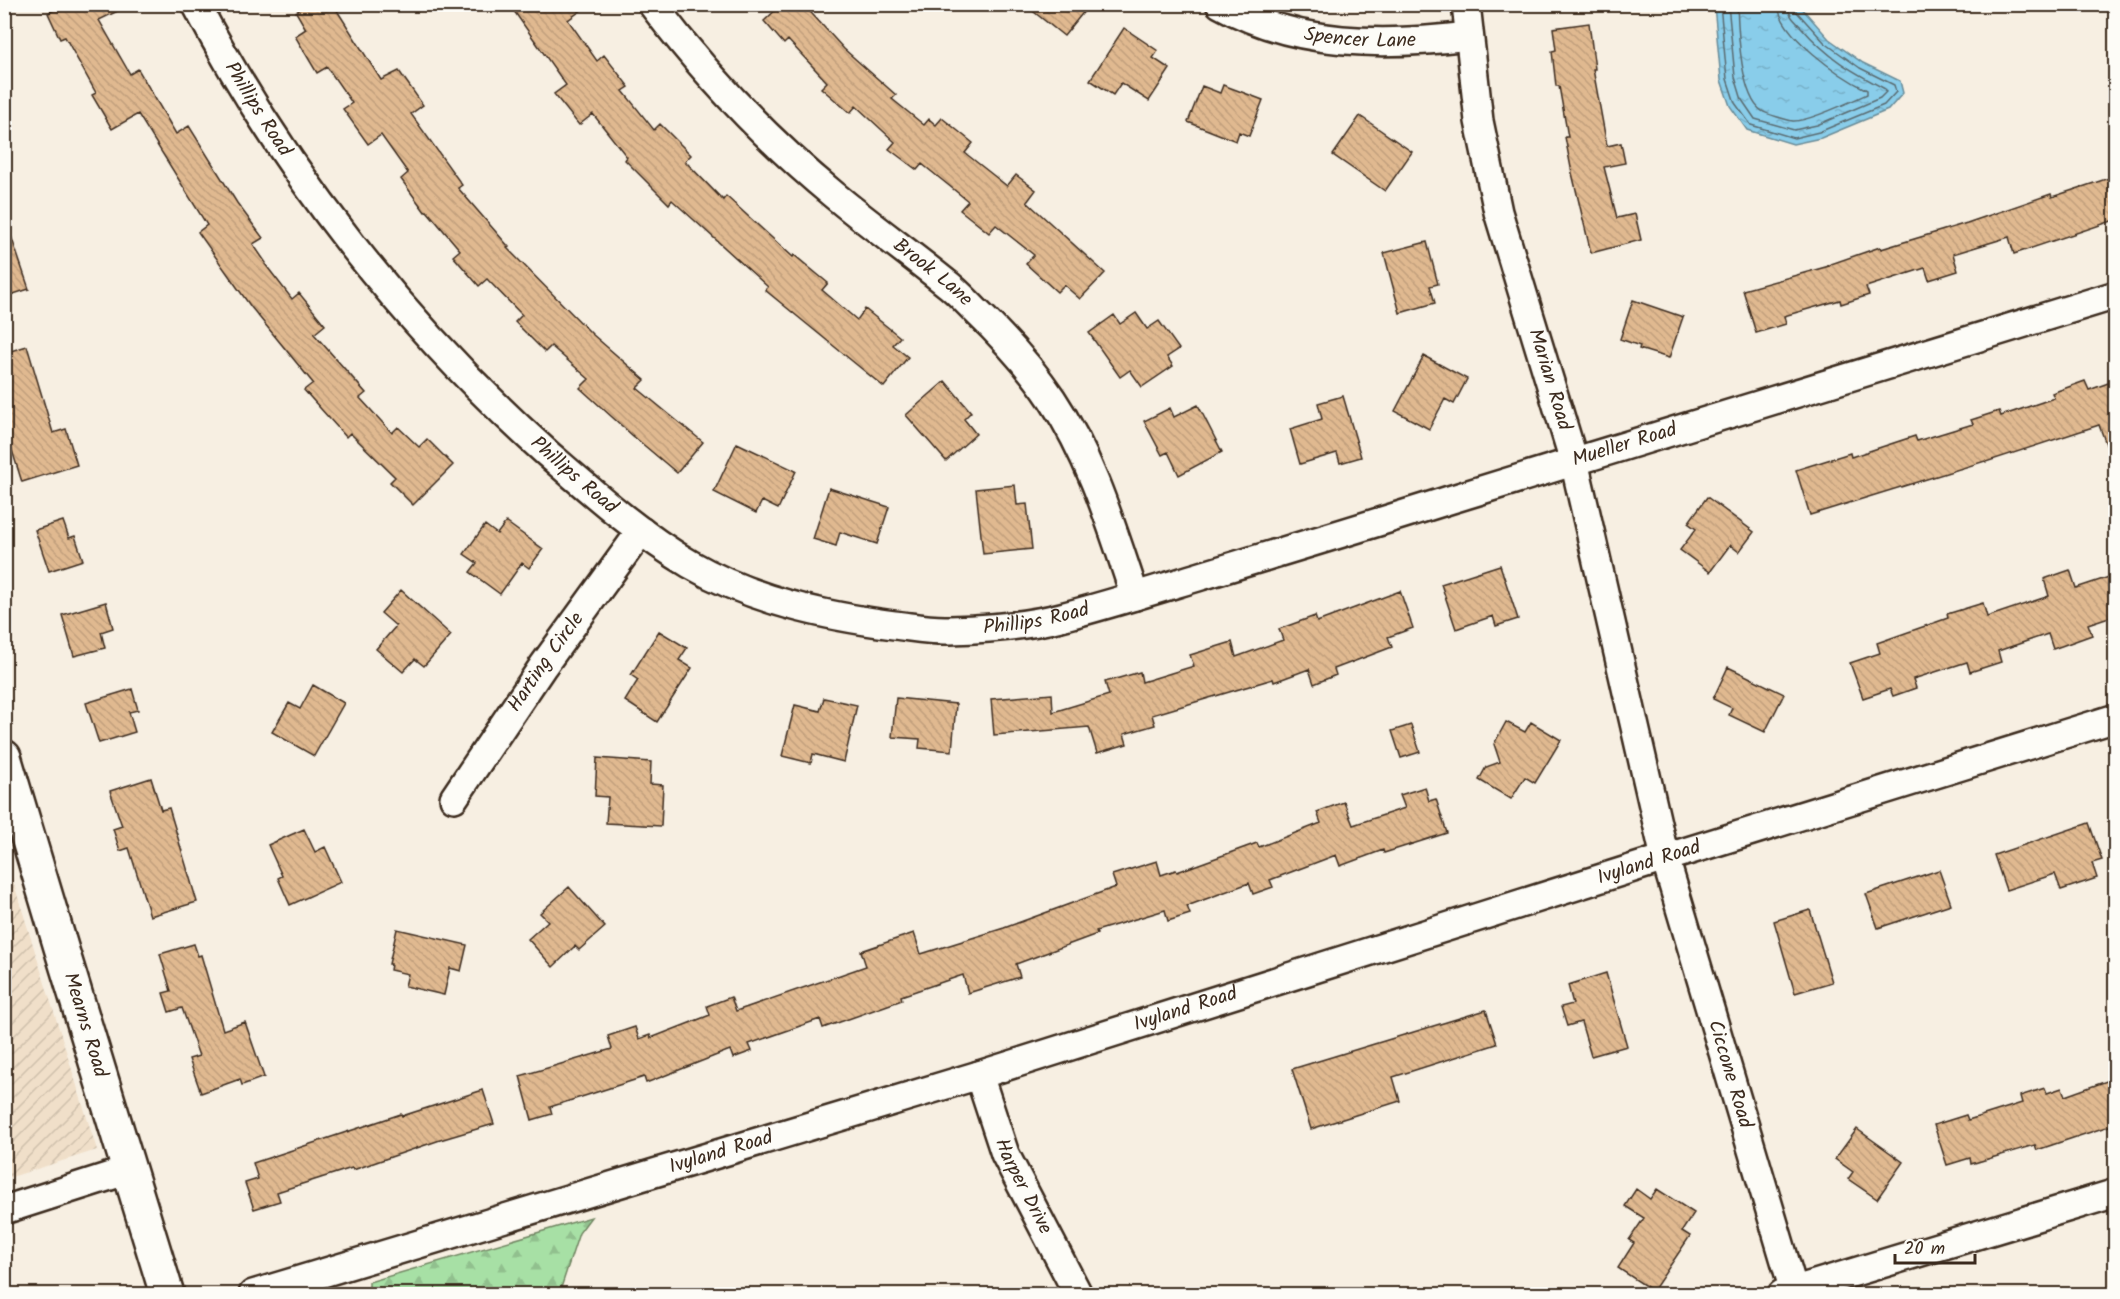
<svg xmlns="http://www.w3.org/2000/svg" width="2120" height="1299" viewBox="0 0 2120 1299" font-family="Kalam,sans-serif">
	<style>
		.industrial { fill: url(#industrial-furrows) }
		.forest { fill: url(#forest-firs); stroke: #718562; stroke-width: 1.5 }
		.water { fill: url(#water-ripples); stroke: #6a8c98; stroke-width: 1.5 }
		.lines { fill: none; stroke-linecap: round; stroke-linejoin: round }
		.shore { stroke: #5a6b70; stroke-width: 1.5 }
		.building { fill: url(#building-back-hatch); stroke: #3b2a1e; stroke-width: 1.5 }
		.street-casing { stroke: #3b2a1e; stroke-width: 32 }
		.secondary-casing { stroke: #3b2a1e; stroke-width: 38 }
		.street { stroke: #fdfcf7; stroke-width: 27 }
		.secondary { stroke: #fdfcf7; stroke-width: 33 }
		.labels { text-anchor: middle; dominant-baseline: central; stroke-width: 5; stroke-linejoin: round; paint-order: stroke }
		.street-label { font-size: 20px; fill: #3b2a1e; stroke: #fdfcf7 }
	</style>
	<defs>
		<pattern id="industrial-furrows" width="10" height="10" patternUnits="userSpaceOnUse" patternTransform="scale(1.5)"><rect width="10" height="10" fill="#f0dfc9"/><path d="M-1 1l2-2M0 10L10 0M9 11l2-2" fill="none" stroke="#cfc0ac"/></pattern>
		<pattern id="forest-firs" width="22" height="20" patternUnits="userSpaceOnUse" patternTransform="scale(1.5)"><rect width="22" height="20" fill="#a7e0a5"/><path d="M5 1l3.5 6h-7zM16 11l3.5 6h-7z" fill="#91c08e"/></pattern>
		<pattern id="water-ripples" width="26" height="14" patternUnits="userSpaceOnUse" patternTransform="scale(1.5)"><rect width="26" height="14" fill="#89cdea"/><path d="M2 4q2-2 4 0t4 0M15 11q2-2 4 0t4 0" fill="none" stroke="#77b0c8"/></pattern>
		<pattern id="building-back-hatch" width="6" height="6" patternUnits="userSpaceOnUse" patternTransform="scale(1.5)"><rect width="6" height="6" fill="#e0b990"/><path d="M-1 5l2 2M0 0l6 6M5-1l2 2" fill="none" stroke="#c19f7c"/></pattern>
	</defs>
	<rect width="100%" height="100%" fill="#f7efe2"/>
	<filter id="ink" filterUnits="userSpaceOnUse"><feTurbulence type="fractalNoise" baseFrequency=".0167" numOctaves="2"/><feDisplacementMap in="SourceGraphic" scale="12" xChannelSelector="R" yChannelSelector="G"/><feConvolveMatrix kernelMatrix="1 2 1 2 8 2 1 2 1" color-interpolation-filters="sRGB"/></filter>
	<g filter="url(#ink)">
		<!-- industrial -->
		<path class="industrial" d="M4,852L97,1150L5,1179H4Z"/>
		<!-- forest -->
		<path class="forest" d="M591,1217L579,1233L559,1294H369V1282Z"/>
		<!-- water -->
		<path class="water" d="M1714,5H1799L1829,39L1863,63L1900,81L1903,93L1888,110L1821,138L1793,144L1747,130L1730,106L1721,80Z"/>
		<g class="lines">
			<!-- shore -->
			<path class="shore" d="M1720,4L1727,79L1735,103L1751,125L1794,138L1819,132L1884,105L1896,92L1894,85L1860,68L1825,43L1796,11L1795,4
				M1728,4L1735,77L1742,100L1755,119L1794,130L1817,125L1880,98L1886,92L1885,89C1850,70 1828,58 1802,28C1795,21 1788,15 1787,4
				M1737,4C1738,28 1740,97 1762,111C1766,114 1787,120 1793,121C1808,122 1852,101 1867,94V90C1841,77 1779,35 1778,4"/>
		</g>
		<!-- building -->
		<path class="building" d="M67,4H132L99,20L130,74L138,69L176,134L189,126L237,203L263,238L253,244L266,263L265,264L292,299L299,293L325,325L314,334L366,393L360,398L392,433L398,427L419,447L427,439L453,465L413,505L390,482L395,477L350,433L346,437L304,390L313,383L251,307L198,232L207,225L138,114L112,129L92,95L96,93L65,37L60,39L48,13Z
			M308,4H333L381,80L399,71L423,105L411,114L462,185L458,188L509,247L507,248L592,334L645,380L637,388L703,442L677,473L633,436L580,388L589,379L551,346L545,352L515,322L522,315L487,279L479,286L453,256L460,250L427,211L425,212L401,179L408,173L381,135L368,144L343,109L352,103L327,67L317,73L295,36L306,29L296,12Z
			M509,4H590L568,20L597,61L604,55L629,87L623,91L654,130L660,124L691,155L685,161L723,200L726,196L793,257L794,255L828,283L822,290L857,320L865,309L900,337L893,345L908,357L884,387L765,290L768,287L672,200L669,204L625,160L627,157L593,114L579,125L554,94L566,85Z
			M782,4H803L844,49L896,95L892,99L924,125L929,119L936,125L942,118L973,143L965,153L1007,186L1016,175L1036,190L1027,202L1105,273L1080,299L1064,285L1057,292L1026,264L1034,255L996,225L989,233L960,210L968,201L922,164L917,170L889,149L895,142L856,106L850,113L821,88L827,82L788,40L784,44L764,21Z
			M1024,4H1090L1064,36Z
			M1589,23L1595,69H1593L1607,146L1621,143L1625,163L1604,167L1617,218L1635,214L1641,240L1591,253L1572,173L1565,137H1568L1559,86H1556L1552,51L1556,50L1553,28Z
			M1124,28L1158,51L1153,58L1170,69L1149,101L1121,83L1113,95L1090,80Z
			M1223,85L1263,100L1249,136L1239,132L1236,141L1188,122L1202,86L1220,93Z
			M1360,116L1412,152L1385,191L1333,155Z
			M2115,176V220L2014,254L2009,237L1953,254L1958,271L1929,280L1925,268L1866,287L1869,295L1841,304L1840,300L1784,316L1786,324L1756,333L1743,290L1829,266L1828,265L1880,247L1881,249L1967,223L2051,194L2052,197Z
			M8,227L29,289L4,297V228Z
			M1427,242L1438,284L1430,286L1435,303L1400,313L1384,253Z
			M1633,300L1683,317L1669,358L1639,349L1640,346L1620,339Z
			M1136,313L1147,329L1159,321L1179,349L1167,357L1173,366L1142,387L1130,370L1120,377L1089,333L1114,315L1120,324Z
			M27,346L53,433L66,429L77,465L22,482L4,425V353Z
			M1424,356L1467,379L1454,404L1445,399L1429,429L1395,411Z
			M945,381L971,412L964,419L976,434L946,461L906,415Z
			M2085,381L2089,390L2111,382L2115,395V462L2113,463L2099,425L1986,462L1985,461L1810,515L1796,470L1850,453L1851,457L1915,436L1917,441L1973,424L1971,420L1999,411L2001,416L2054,398L2052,393Z
			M1343,396L1361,457L1340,463L1337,453L1300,464L1290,429L1322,419L1318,403Z
			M1198,405L1222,452L1179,475L1168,452L1162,455L1144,421L1170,408L1174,417Z
			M737,443L796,471L778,509L762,501L756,513L714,492Z
			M1015,485L1017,505L1027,504L1032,549L983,554L976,489Z
			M829,488L889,507L877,544L840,532L836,546L813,539Z
			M1707,497L1754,532L1739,552L1730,545L1710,572L1680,550L1696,529L1688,523Z
			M63,521L69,538L75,536L83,560L49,571L35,530Z
			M506,522L543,549L529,568L522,563L500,594L470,572L477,563L464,554L485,525L497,534Z
			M1500,565L1518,619L1496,626L1493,616L1456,629L1441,584Z
			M2070,570L2076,588L2115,575V615L2088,624L2092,635L2053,649L2048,634L1998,651L2001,662L1970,672L1967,662L1913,679L1916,688L1893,696L1890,689L1863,698L1850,663L1880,653L1877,643L1948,618L1947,614L1983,603L1987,617L2049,596L2044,579Z
			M401,590L451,635L424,666L415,659L403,672L376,649L396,626L381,613Z
			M1400,591L1413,628L1388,637L1392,647L1334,669L1336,675L1314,684L1309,669L1274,682L1273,679L1152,715L1155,725L1124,734L1127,744L1097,753L1089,727L994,735L991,699L1052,694L1053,712L1109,695L1105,682L1140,672L1142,682L1194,666L1190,655L1232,642L1236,657L1283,640L1279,629L1315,616L1317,622Z
			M106,602L113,628L101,632L105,648L74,656L62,615Z
			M659,631L687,648L679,660L692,668L657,722L625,701L638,680L631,675Z
			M1728,667L1784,694L1765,732L1729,715L1732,708L1713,699Z
			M313,685L344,703L314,756L272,732L289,703L300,709Z
			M132,689L138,710L129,712L135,732L99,743L86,703Z
			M824,698L857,705L844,762L813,754L811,763L782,756L795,705L820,711Z
			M896,698L956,704L952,751L919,748L920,739L892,737Z
			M1506,722L1525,732L1531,722L1561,740L1535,783L1525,777L1511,799L1479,780L1486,767L1500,762L1494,744Z
			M1411,725L1420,752L1401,758L1392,731Z
			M597,758L651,762L650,784L663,785L661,826L606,823L608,797L595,796Z
			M151,778L161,810L169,808L197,902L150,916L129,848L120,851L113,829L122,826L110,791Z
			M1425,787L1429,801L1436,799L1447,833L1384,853L1383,850L1340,866L1336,855L1270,880L1273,887L1253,894L1249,883L1187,906L1190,914L1168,921L1165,910L1096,931L1097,934L1016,964L1020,977L968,993L963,975L901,996L902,1000L823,1028L820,1019L749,1044L752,1051L733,1058L730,1050L646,1083L644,1077L550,1107L552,1114L532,1120L520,1076L612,1049L608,1036L635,1027L639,1039L650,1035L651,1038L710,1015L707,1006L731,997L736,1011L866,966L861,951L914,933L921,954L1004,928L1116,887L1112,875L1157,861L1161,875L1176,870L1177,872L1257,843L1259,847L1321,823L1317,812L1344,802L1353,825L1405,808L1400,795Z
			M2089,823L2102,860L2092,863L2097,878L2061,890L2055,874L2006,890L1994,855Z
			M304,829L315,852L325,847L341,882L290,905L278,878L282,876L268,845Z
			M1939,870L1951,904L1878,928L1866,894Z
			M569,887L605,927L579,950L575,946L553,967L528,939L548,921L540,913Z
			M1810,910L1832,982L1795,993L1774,921Z
			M397,929L467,945L461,971L450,968L444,995L405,986L408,974L390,970L391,964H389Z
			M194,944L198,956L201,955L223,1030L245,1022L264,1077L242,1085L240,1079L201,1093L189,1059L199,1056L182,1008L169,1012L163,993L171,991L160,954Z
			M1606,973L1627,1046L1591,1056L1581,1022L1567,1026L1561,1007L1573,1004L1568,985Z
			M1486,1010L1497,1044L1393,1077L1400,1101L1311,1129L1292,1069Z
			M2115,1078V1124L2037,1150L2035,1145L1971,1164L1970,1158L1947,1165L1934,1125L1966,1115L1968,1120L2022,1103L2020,1096L2045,1088L2047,1093L2062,1088L2065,1096Z
			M483,1090L494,1124L440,1140L353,1170L352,1168L277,1192L280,1201L254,1209L245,1183L258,1179L253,1163L401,1114L402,1116Z
			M1857,1129L1903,1162L1877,1199L1848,1179L1853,1172L1835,1159Z
			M1636,1189L1650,1199L1657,1189L1694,1213L1682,1231L1690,1236L1653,1291L1618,1268L1634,1243L1629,1240L1644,1218L1625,1206Z"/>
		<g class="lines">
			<defs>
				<g id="street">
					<path id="s1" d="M196,4C285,174 406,327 548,454C593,493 639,534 690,564C752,600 824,616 894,625C912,627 931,631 950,630C986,629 1026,626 1061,617C1108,605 1155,590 1201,576C1284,551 1367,526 1449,500C1671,430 1894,364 2116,295"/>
					<path id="s2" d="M652,4C705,74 766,139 834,195C870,225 908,252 945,282C956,290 965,300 975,310C1003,337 1030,366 1052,399C1092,459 1112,528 1135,596"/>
					<path id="s3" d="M1220,4C1297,47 1385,46 1469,36"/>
					<path id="s4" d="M1466,4L1479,121L1498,212L1574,461L1665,858L1794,1291"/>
					<path id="s5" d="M454,798L543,666L641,531"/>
					<path id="s6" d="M979,1075L1005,1154L1078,1294"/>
					<path d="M4,1210L129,1170"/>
					<path id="s7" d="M253,1294L979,1075L1665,858L2116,718"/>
					<path d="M1782,1294L2116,1193"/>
				</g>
				<g id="secondary">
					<path id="s8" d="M4,757L63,954L167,1294"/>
				</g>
			</defs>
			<!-- street casing -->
			<use href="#street" class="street-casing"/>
			<!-- secondary casing -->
			<use href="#secondary" class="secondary-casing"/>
			<!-- street -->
			<use href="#street" class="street"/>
			<!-- secondary -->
			<use href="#secondary" class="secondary"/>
		</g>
	</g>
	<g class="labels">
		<!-- street labels -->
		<g class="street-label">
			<text stroke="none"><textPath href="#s3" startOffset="146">Spencer Lane</textPath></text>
			<text stroke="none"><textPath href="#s1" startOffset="122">Phillips Road</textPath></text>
			<text stroke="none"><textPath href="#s2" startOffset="390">Brook Lane</textPath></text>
			<text stroke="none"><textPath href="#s4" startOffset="386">Marian Road</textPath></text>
			<text stroke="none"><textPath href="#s1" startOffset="1726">Mueller Road</textPath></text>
			<text stroke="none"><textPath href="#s1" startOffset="608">Phillips Road</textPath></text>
			<text stroke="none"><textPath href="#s1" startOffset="1112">Phillips Road</textPath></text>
			<text stroke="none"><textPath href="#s5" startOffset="164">Harting Circle</textPath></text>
			<text stroke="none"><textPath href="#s7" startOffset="1461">Ivyland Road</textPath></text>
			<text stroke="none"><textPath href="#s7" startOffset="975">Ivyland Road</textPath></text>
			<text stroke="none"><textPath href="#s8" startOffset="280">Mearns Road</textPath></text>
			<text stroke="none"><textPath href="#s4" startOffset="1104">Ciccone Road</textPath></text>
			<text stroke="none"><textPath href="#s7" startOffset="489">Ivyland Road</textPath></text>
			<text stroke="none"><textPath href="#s6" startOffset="120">Harper Drive</textPath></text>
		</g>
	</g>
	<!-- margin -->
	<rect width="2120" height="1299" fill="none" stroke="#fdfcf7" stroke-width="24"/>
	<rect x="12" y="12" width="2096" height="1275" fill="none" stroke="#3b2a1e" stroke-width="2" filter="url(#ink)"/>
	<!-- scale -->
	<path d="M1895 1254v9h80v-9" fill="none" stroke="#3b2a1e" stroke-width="3"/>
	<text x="1904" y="1254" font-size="18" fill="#3b2a1e" stroke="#fdfcf7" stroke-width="4.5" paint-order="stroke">20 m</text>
</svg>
